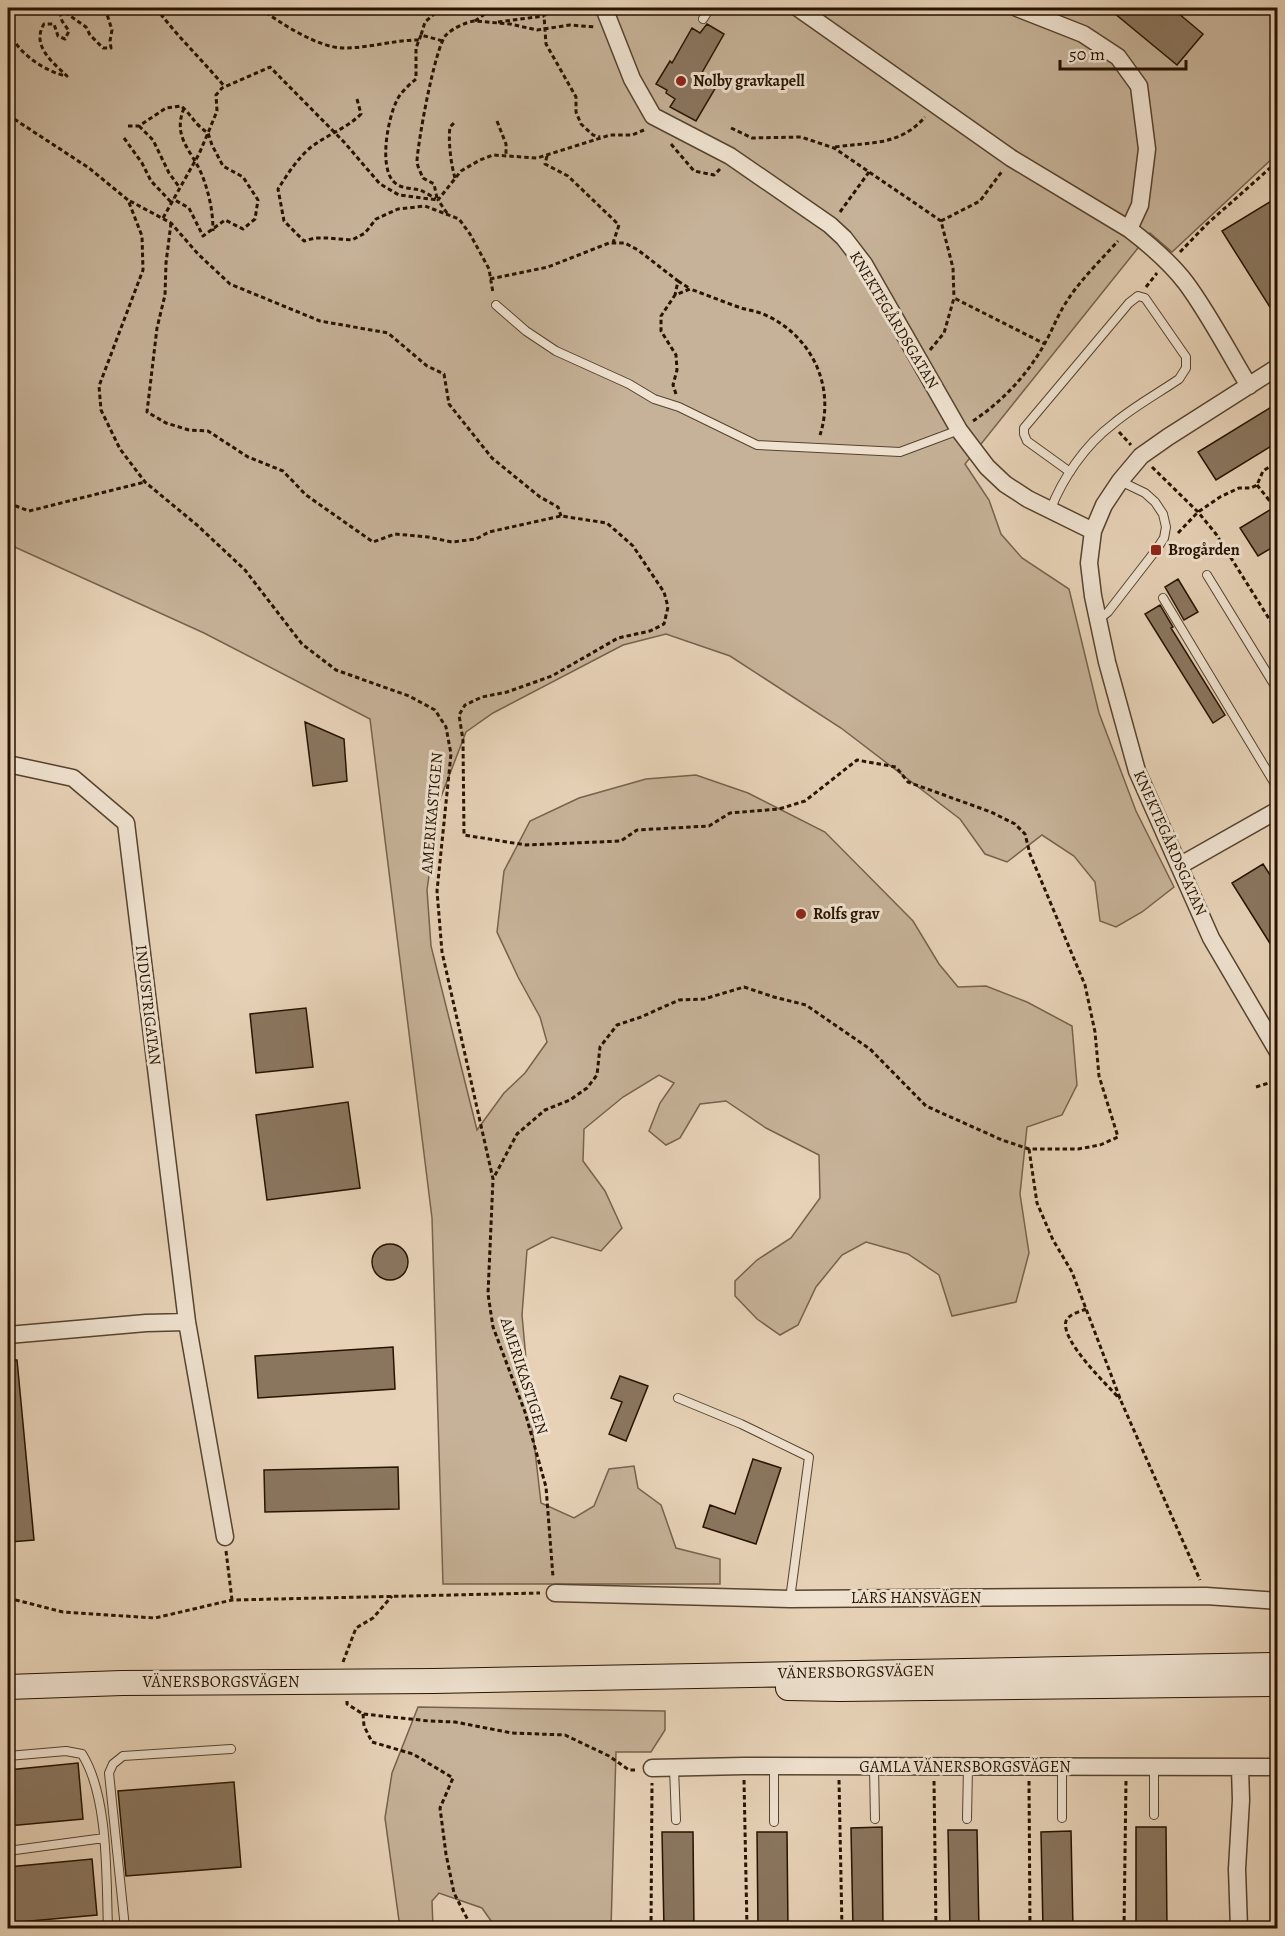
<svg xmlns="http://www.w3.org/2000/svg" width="1285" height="1936" viewBox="0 0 1285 1936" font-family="Alegreya,serif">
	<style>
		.green { fill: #c6b298; stroke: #76624c; stroke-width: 1.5 }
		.building { fill: #8a765f; stroke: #261300; stroke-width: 1.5 }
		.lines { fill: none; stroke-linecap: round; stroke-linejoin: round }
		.lane-casing { stroke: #56432e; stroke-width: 10 }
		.street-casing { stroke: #56432e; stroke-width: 19 }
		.secondary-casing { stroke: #261300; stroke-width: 26 }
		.path { stroke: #261300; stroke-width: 3; stroke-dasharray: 4.5 3; stroke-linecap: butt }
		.lane { stroke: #efe2d0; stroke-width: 8 }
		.street { stroke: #efe2d0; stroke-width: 16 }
		.secondary { stroke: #efe2d0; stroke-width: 24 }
		.poi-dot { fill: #8f2418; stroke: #efe2d0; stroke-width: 2 }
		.labels { text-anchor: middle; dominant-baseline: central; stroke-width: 6; stroke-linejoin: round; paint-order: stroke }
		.poi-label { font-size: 16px; font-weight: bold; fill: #261300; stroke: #efe2d0; text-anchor: start }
		.street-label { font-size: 16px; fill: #261300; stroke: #efe2d0 }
	</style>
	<rect width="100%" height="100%" fill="#e7d2b7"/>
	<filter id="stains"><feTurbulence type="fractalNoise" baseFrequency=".00333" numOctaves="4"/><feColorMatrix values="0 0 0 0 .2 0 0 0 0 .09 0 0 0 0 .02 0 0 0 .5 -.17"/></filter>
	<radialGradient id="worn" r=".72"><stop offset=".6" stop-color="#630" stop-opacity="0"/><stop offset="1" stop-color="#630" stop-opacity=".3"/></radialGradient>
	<!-- green -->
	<path class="green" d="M8,8H1277V154L1172,252L1150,233L965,464L989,500L1001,534L1022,558L1069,589L1099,713L1136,811L1174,887L1142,912L1116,927L1100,921L1095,882L1074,856L1042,835L1007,862L985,854L960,819L841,728L730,656L666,634L623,645L493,713L466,732L439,802L427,890L431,946L477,1130L504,1093L525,1073L547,1042L540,1017L518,977L497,932L504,871L530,821L579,798L646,779L696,775L748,793L825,832L913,921L939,964L958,987L986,986L1027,1002L1072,1026L1077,1085L1062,1115L1027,1127L1020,1194L1029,1253L1016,1302L952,1316L939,1275L908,1254L866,1242L842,1255L816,1287L798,1325L780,1335L757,1319L735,1296V1281L757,1260L791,1238L820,1198L819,1155L766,1128L726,1101L700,1104L680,1138L666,1145L649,1131L660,1103L674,1083L659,1075L623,1097L584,1129L583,1161L605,1191L622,1228L601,1251L552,1237L527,1250L522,1315L532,1425L541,1503L574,1518L594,1506L609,1469L634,1466L638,1488L661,1505L676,1548L720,1559V1584H443L432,1218L370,719L204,633L8,544Z
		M418,1707L665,1711V1730L651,1752H616L611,1928H496L482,1908L439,1893L432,1901L433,1928H400L385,1818L392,1773Z"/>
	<!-- building -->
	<path class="building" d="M1108,8H1172L1203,34L1177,65Z
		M707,24L724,34L699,78L716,87L696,121L670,107L675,99L666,93L667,90L656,84L670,61L672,63L692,28L700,33Z
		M1278,197V320L1222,231Z
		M1278,403V442L1216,480L1198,452Z
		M1278,505V544L1258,556L1240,528Z
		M1178,579L1198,612L1184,620L1165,587Z
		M1160,605L1173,627L1171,628L1225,715L1213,723L1145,614Z
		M305,722L344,739L347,781L313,786Z
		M1263,864L1278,887V956L1232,883Z
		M306,1008L313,1067L256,1073L250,1014Z
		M348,1102L360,1188L267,1200L256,1115Z
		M372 1262a18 18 0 1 1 36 0a18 18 0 1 1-36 0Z
		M393,1347L395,1389L258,1398L255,1356Z
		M8,1360H17L34,1540L10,1542L8,1514Z
		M620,1376L648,1386L626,1441L609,1434L622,1402L611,1398Z
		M753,1459L781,1468L756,1544L703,1527L710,1505L735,1514Z
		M398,1467L399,1509L265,1512L264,1470Z
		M78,1763L83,1819L8,1826V1770Z
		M234,1782L241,1867L126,1876L118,1791Z
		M882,1827L883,1929H853L851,1828Z
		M1136,1827H1166L1167,1929H1136Z
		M948,1830H977L979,1929H950Z
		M1071,1831L1073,1929H1043L1041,1832Z
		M662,1832H693L694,1929H664Z
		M757,1832H787L788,1929H758Z
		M92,1859L97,1915L8,1923V1867Z"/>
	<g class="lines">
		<defs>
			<path id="lane" d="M703,19L710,8
				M496,305L526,331L556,351L629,384L654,399L679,407L757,445L900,452L959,430
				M1050,511C1062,479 1085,445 1113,424C1133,407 1157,394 1179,379L1186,368V357L1145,298L1138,296L1129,303L1024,428V434L1027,441L1070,472
				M1207,575L1278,691
				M1163,598L1278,789
				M1098,620L1108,612L1156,550L1164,538L1166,527L1163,514L1155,502L1145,493L1120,481
				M678,1398L741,1424L809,1457L790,1599
				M8,1756L66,1751L82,1754C109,1797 106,1878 108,1928
				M874,1767L875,1819
				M1154,1767V1815
				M674,1768L676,1820
				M1062,1818V1767
				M967,1819L968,1767
				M774,1822V1767
				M8,1851L104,1838
				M125,1928L109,1773L113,1764L123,1756L231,1749"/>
			<path id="street" d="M604,8L632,79L653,116L730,156L830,225L844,238L864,264L959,430L987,467L1005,484L1028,499L1093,531
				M798,8L1011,158L1129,229C1150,245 1170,262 1186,283C1209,314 1229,353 1249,386
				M1017,8L1083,34L1118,57L1139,86L1147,149L1140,205L1129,229
				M1278,367L1168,437L1141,456L1120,481L1104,505L1093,531L1089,563L1093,596L1107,662L1137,771L1211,938L1278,1052
				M8,764L73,778L126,823L187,1322L225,1537
				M1179,866L1278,810
				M8,1335L146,1323L187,1322
				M555,1593L790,1599L1206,1596L1278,1601
				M652,1768L744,1766L1278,1767
				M1239,1928L1237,1869L1241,1800L1240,1768"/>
			<path id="secondary" d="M8,1687L122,1683L434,1681L1278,1665
				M788,1688L840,1689L1278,1684"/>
		</defs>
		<!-- lane casing -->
		<use href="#lane" class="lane-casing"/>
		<!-- street casing -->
		<use href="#street" class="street-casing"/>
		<!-- secondary casing -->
		<use href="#secondary" class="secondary-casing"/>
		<!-- path -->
		<path class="path" d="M10,8C9,15 9,24 10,31C15,52 47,73 67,76C52,62 31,45 44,24H54L58,36L65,39L69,31L62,21L59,8
			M59,8L86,27L90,35L103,48H111L110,41L112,30L105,8
			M156,8C177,36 202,60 225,87
			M260,8C280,23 318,48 344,48C369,48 394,40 419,40
			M441,8L425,22L421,35L443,41
			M552,8L544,16L546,44L576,97V112L581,124L593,135L600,137
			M475,21L493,8
			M498,22L544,16
			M421,35L416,48V79C409,85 401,92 397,100C388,118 379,165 393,181C400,189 411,188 420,190C425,192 431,196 436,199
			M357,99L361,114C346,129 326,135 310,148C297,159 287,175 278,189L284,221L304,241L315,238H328L352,240L365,233L376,219L398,209L425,206L459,219L470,234L489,269L493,293
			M184,108C172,138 192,150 202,175C209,193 213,211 213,231
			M8,115L89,168L128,200L142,236L143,270L99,386L101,410L120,449L145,482L197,525L245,570L302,644L336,670L409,696L435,710L446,727L451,754L437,891L442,952L493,1179L488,1294L493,1327L525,1412L546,1487L553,1577
			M497,121L506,144V156
			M128,126H139L166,108L181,106C193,116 193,123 208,133L212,145L223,166L243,177L258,200L255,219L243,229L225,220L203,236L189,208L173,199
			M139,126L153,140L169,173L180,188
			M731,128L752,138L801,137L834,148L941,221L953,268L954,298
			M124,138L142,163L151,181L171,202
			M671,144L694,171L714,175L720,169
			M835,147C870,142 900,146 925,117
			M547,156L545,164L568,176L619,225L613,243
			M455,178C451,165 448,140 450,127L456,121
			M437,198L434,184L423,178C421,173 417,166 417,161C418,141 435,47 446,35C453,28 466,22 475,21L510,24L537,30L570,25L595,27
			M130,201L171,223L198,254L230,284L320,321L388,333L427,366L444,374L449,404L492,458L540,497L558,507L561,516
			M840,212L869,172
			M447,213L438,200L461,171L480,160L493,155L537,158L610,135H632L644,130
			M163,218L199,154L208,133L217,111L216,95L222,88L270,67L344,142L380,184L399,195L438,200
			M941,221L980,201L1003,170
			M171,223L166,263L165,295L157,328L147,412L166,423L189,430L208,431L248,457L283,471L306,495L373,542L395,534L428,537L452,542L476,539L489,532L561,516L607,523L633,546L664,592L668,607L664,624L650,631L618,638L552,676L507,692L482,697L465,705L459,715L463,740L464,835L526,845L621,841L637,830L709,826L730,813L779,809L805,801L857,760L896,767L908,782L991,812L1015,824L1025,834L1030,854L1085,985L1095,1032L1099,1076L1118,1137L1100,1145L1078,1149H1029L1002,1140L926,1106L870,1049L806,1005L774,997L744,987L704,999L679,1000L641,1017L617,1025L600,1047L597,1075L587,1088L570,1100L545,1110L517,1134L493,1179
			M1180,252L1207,224L1278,161
			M490,279L548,267L609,243H625L638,250L678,281L675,295
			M678,281L689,288
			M1146,287L1157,273
			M930,350L944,333L954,298L1045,344
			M676,394L673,385L677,370L676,355L661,331V316L675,295L690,289C707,295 724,302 741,308C748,310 756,311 763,314C811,334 836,386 820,435
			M973,421C1003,401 1028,374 1045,343C1053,329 1058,314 1067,301C1081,279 1101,260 1118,241
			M1119,432L1131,445
			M1152,467L1198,512L1216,534L1278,633
			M1257,485L1269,500L1278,495
			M8,503L29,511L145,482
			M1178,533L1198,512L1220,497L1239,488H1251L1257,485L1263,471L1278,461
			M1256,1087L1278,1080
			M1029,1149L1037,1203L1053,1240L1072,1272L1121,1401L1200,1580
			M1086,1309C1079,1312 1069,1314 1066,1321C1060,1340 1107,1385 1120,1399
			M226,1551L232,1600
			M8,1598L63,1612L155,1618L232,1600L540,1593
			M343,1662L356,1628L373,1618L392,1596
			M347,1701V1704L363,1714L429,1721L455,1722L512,1733L565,1735L609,1756L629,1770H636
			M363,1714L364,1726L372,1742L413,1754L453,1778L440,1808L446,1854L454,1893L472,1928
			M744,1780L747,1928
			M839,1780L842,1928
			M934,1781L936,1928
			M1029,1781L1030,1928
			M651,1928L652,1783
			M1124,1928L1126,1781"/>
		<!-- lane -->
		<use href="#lane" class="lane"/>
		<!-- street -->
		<use href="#street" class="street"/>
		<!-- secondary -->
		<use href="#secondary" class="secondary"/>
	</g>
	<!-- markers -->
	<g class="poi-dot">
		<circle cx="681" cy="81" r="6"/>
		<rect x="1150" y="544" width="12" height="12" rx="3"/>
		<circle cx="801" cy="914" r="6"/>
	</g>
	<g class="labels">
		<!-- poi labels -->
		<g class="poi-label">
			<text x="693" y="81">Nolby gravkapell</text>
			<text x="1168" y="550">Brogården</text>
			<text x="813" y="914">Rolfs grav</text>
		</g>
		<!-- street labels -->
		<g class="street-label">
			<text transform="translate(894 320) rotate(59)">KNEKTEGÅRDSGATAN</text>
			<text transform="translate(432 813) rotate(-85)">AMERIKASTIGEN</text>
			<text transform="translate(1170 843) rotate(66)">KNEKTEGÅRDSGATAN</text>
			<text transform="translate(148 1005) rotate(83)">INDUSTRIGATAN</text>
			<text transform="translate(524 1376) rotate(72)">AMERIKASTIGEN</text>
			<text x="916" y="1598">LARS HANSVÄGEN</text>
			<text transform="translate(856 1672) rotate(-1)">VÄNERSBORGSVÄGEN</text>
			<text x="221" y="1682">VÄNERSBORGSVÄGEN</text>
			<text x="965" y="1767">GAMLA VÄNERSBORGSVÄGEN</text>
		</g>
	</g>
	<!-- margin -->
	<rect width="1285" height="1936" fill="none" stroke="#e7d2b7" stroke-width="30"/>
	<rect x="9" y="9" width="1267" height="1918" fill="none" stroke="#261300" stroke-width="3"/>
	<rect x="15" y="15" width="1255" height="1906" fill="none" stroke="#261300" stroke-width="1.5"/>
	<!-- scale -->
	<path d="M1060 60v9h126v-9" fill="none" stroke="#261300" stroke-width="3"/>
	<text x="1069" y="60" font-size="18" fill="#261300" stroke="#efe2d0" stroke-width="4.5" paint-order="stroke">50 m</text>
	<rect width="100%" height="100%" filter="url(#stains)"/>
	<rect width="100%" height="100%" fill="url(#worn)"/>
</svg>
